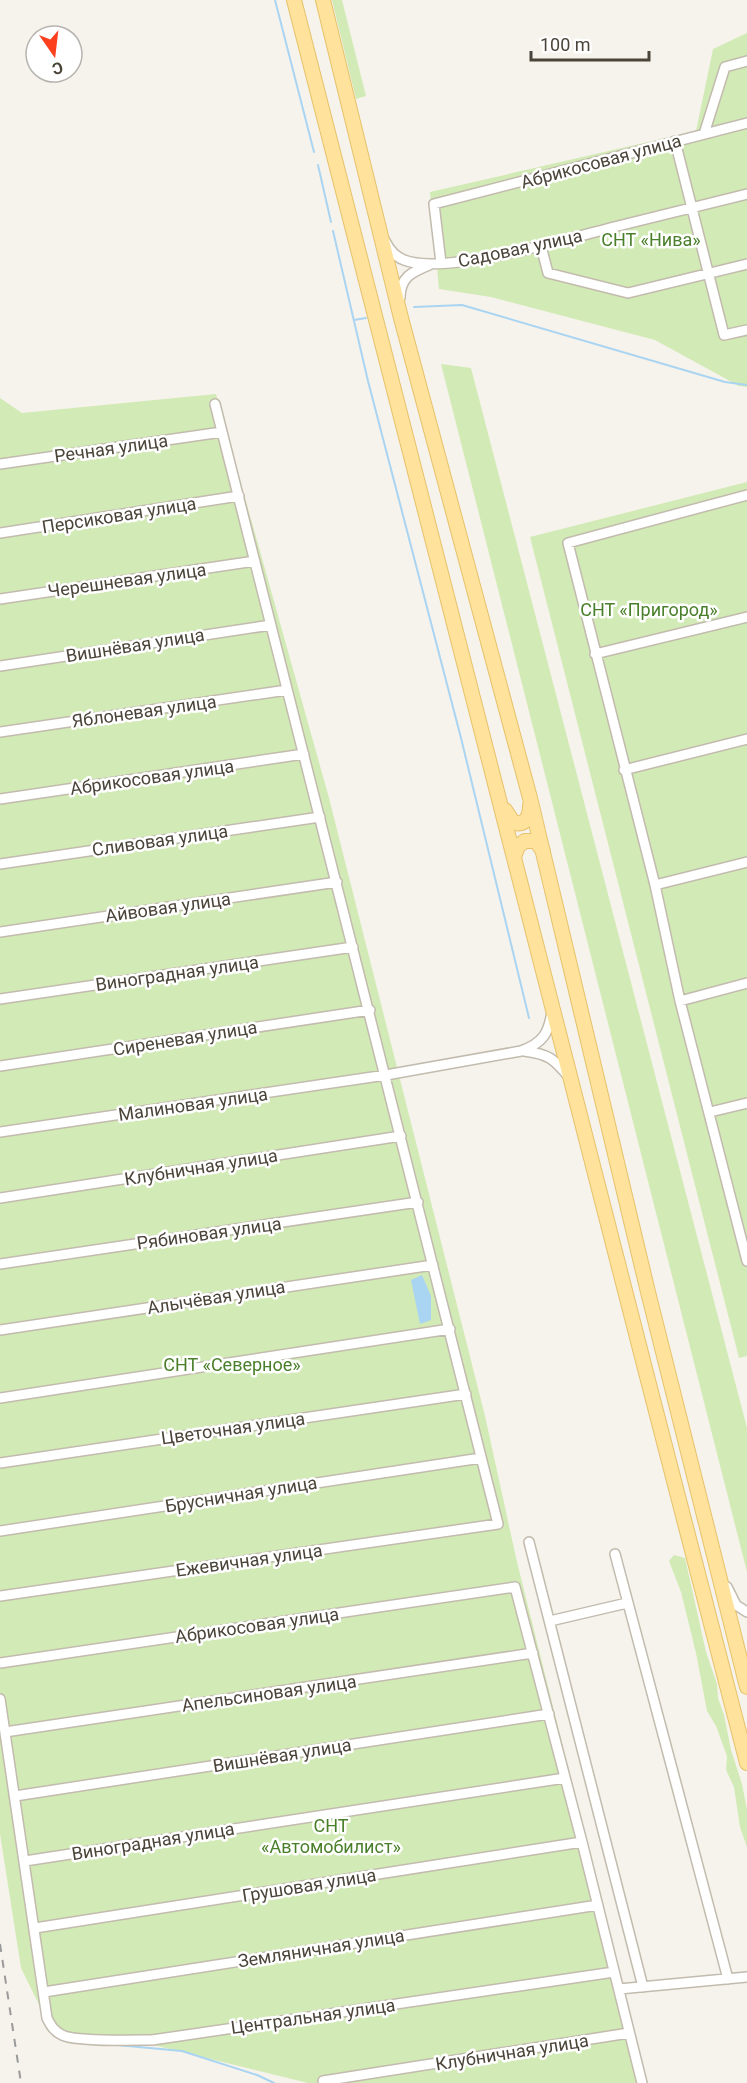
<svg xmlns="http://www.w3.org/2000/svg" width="747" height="2083" viewBox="0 0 747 2083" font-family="Roboto,sans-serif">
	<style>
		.green { fill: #d2eab5 }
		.water { fill: #a9d4f2 }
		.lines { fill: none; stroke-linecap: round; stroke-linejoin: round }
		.stream { stroke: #a9d4f2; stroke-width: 2 }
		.street-casing { stroke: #c2bbae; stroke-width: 12 }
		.primary-casing { stroke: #e6c16a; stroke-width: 16 }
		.street { stroke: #fff; stroke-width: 9 }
		.primary { stroke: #ffe39c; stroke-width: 14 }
		.rail { stroke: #9a9a9a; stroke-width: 2; stroke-dasharray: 8 8; stroke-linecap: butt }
		.labels { text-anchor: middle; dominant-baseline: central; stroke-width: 5; stroke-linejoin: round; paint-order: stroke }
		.street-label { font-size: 18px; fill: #4b4439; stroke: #fff }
		.park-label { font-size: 18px; fill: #4a7f2a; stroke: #fff }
	</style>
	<rect width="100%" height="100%" fill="#f6f3ec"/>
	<!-- green -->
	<path class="green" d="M332,0H342L366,96L356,99Z
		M747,33V387L739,386L655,340L491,297L439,289L430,192L696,131L713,49Z
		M441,364L471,368L747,1428V1572Z
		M216,394L329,798L485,1416L517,1562L647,2083H308L129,2039L53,2033L21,1968L0,1834V398L22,413Z
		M747,482V1356L739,1358L530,537Z
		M674,1555L685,1558L706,1652L717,1684L718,1698L724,1715L731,1750L742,1784L747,1810V1847L740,1827L734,1787L726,1770L727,1756L716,1726L707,1711L696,1653L681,1592L669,1561Z"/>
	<!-- water -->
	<path class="water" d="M422,1275L431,1296V1320L420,1324L411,1280Z"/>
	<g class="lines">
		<!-- stream -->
		<path class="stream" d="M275,0L314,152
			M318,165L331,222
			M333,231L368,381L461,738L529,1018
			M414,307L462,305L725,382L747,385
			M354,320L366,318
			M117,2045L182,2051L257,2075L274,2083"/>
		<defs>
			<path id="street" d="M704,134L725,67L747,61
				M675,141L724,335L747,330
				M385,241C389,249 396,257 404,260C443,276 571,238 614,227C659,216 703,205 747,194
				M541,246L548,273L628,293L747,264
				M441,263L434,204L747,123
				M400,298C400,277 412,272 429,265
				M0,464L222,432
				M747,495L568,543L655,885L680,1001L747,1261
				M0,533L239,496
				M0,599L255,561
				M595,654L747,617
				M0,666L271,625
				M0,732L287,690
				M624,770L747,739
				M0,799L304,754
				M0,864L320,817
				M655,885L747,862
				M0,932L337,882
				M0,999L353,947
				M680,1001L747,983
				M524,1051C549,1054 554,1059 569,1077
				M0,1066L370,1010
				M710,1112L747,1103
				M0,1132L386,1075L521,1051C543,1043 549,1033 552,1011
				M0,1198L401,1136
				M0,1264L418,1202
				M0,1330L433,1265
				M0,1398L450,1329
				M0,1463L466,1394
				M0,1531L481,1458
				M529,1542L643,1987
				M615,1554L728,1979
				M727,1587L736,1605L747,1612
				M0,1596L498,1524L215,404
				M550,1621L627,1603
				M0,1663L515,1587L582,1842L642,2083
				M0,1699L47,2018C51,2026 54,2031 62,2035C75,2042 136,2040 152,2040L614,1972
				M5,1732L533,1653
				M15,1796L549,1714
				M25,1861L565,1778
				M35,1928L582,1842
				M619,1989L747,1977
				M44,1992L598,1905
				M323,2081L629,2033"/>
			<path id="primary" d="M294,0C450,586 593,1176 747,1763
				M323,0L401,318L530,798L647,1288L747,1687
				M505,810L513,822C525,827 530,816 530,806
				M514,857L518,846L525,841H536L543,851"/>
		</defs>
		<!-- street casing -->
		<use href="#street" class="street-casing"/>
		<!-- primary casing -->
		<use href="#primary" class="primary-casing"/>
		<!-- street -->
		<use href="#street" class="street"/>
		<!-- primary -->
		<use href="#primary" class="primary"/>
		<!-- rail -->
		<path class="rail" d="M0,1944L21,2083"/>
	</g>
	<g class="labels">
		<!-- street labels -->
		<g class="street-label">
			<text transform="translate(601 161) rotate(-15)">Абрикосовая улица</text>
			<text transform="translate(520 248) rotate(-12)">Садовая улица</text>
			<text transform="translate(111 448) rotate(-8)">Речная улица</text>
			<text transform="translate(119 515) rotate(-9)">Персиковая улица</text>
			<text transform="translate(127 580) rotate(-8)">Черешневая улица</text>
			<text transform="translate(135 645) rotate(-9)">Вишнёвая улица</text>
			<text transform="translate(144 711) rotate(-8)">Яблоневая улица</text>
			<text transform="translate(152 777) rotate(-8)">Абрикосовая улица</text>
			<text transform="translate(160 840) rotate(-8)">Сливовая улица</text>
			<text transform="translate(168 907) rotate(-8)">Айвовая улица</text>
			<text transform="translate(177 973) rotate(-8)">Виноградная улица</text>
			<text transform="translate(185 1038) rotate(-9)">Сиреневая улица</text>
			<text transform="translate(193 1104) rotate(-8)">Малиновая улица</text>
			<text transform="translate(201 1167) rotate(-9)">Клубничная улица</text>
			<text transform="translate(209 1233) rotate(-8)">Рябиновая улица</text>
			<text transform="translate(216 1297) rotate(-9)">Алычёвая улица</text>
			<text transform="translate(233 1428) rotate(-8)">Цветочная улица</text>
			<text transform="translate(241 1494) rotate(-9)">Брусничная улица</text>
			<text transform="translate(249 1560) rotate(-8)">Ежевичная улица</text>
			<text transform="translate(257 1625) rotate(-8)">Абрикосовая улица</text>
			<text transform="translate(269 1693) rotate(-8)">Апельсиновая улица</text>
			<text transform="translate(282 1755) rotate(-9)">Вишнёвая улица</text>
			<text transform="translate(153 1841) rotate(-9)">Виноградная улица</text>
			<text transform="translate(309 1885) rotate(-9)">Грушовая улица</text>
			<text transform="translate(321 1948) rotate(-9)">Земляничная улица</text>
			<text transform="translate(313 2016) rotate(-8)">Центральная улица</text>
			<text transform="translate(512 2052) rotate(-9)">Клубничная улица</text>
		</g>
		<!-- park labels -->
		<g class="park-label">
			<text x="651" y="239">СНТ «Нива»</text>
			<text x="649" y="609">СНТ «Пригород»</text>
			<text x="232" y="1364">СНТ «Северное»</text>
			<text x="331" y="1825">СНТ<tspan x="331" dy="21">«Автомобилист»</tspan></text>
		</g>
	</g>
	<!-- north arrow -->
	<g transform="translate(54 54) rotate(166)"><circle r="28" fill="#ffffff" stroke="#b7b4b0" stroke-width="1.5"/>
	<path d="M0-4.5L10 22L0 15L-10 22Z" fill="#fc3f1d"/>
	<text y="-9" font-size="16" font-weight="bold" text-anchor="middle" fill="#4b4439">С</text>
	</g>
	<!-- scale -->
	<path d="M531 51v9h118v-9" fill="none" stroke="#4b4439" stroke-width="3"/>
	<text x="540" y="51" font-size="18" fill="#4b4439" stroke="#ffffff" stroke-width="4.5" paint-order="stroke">100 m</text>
</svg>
